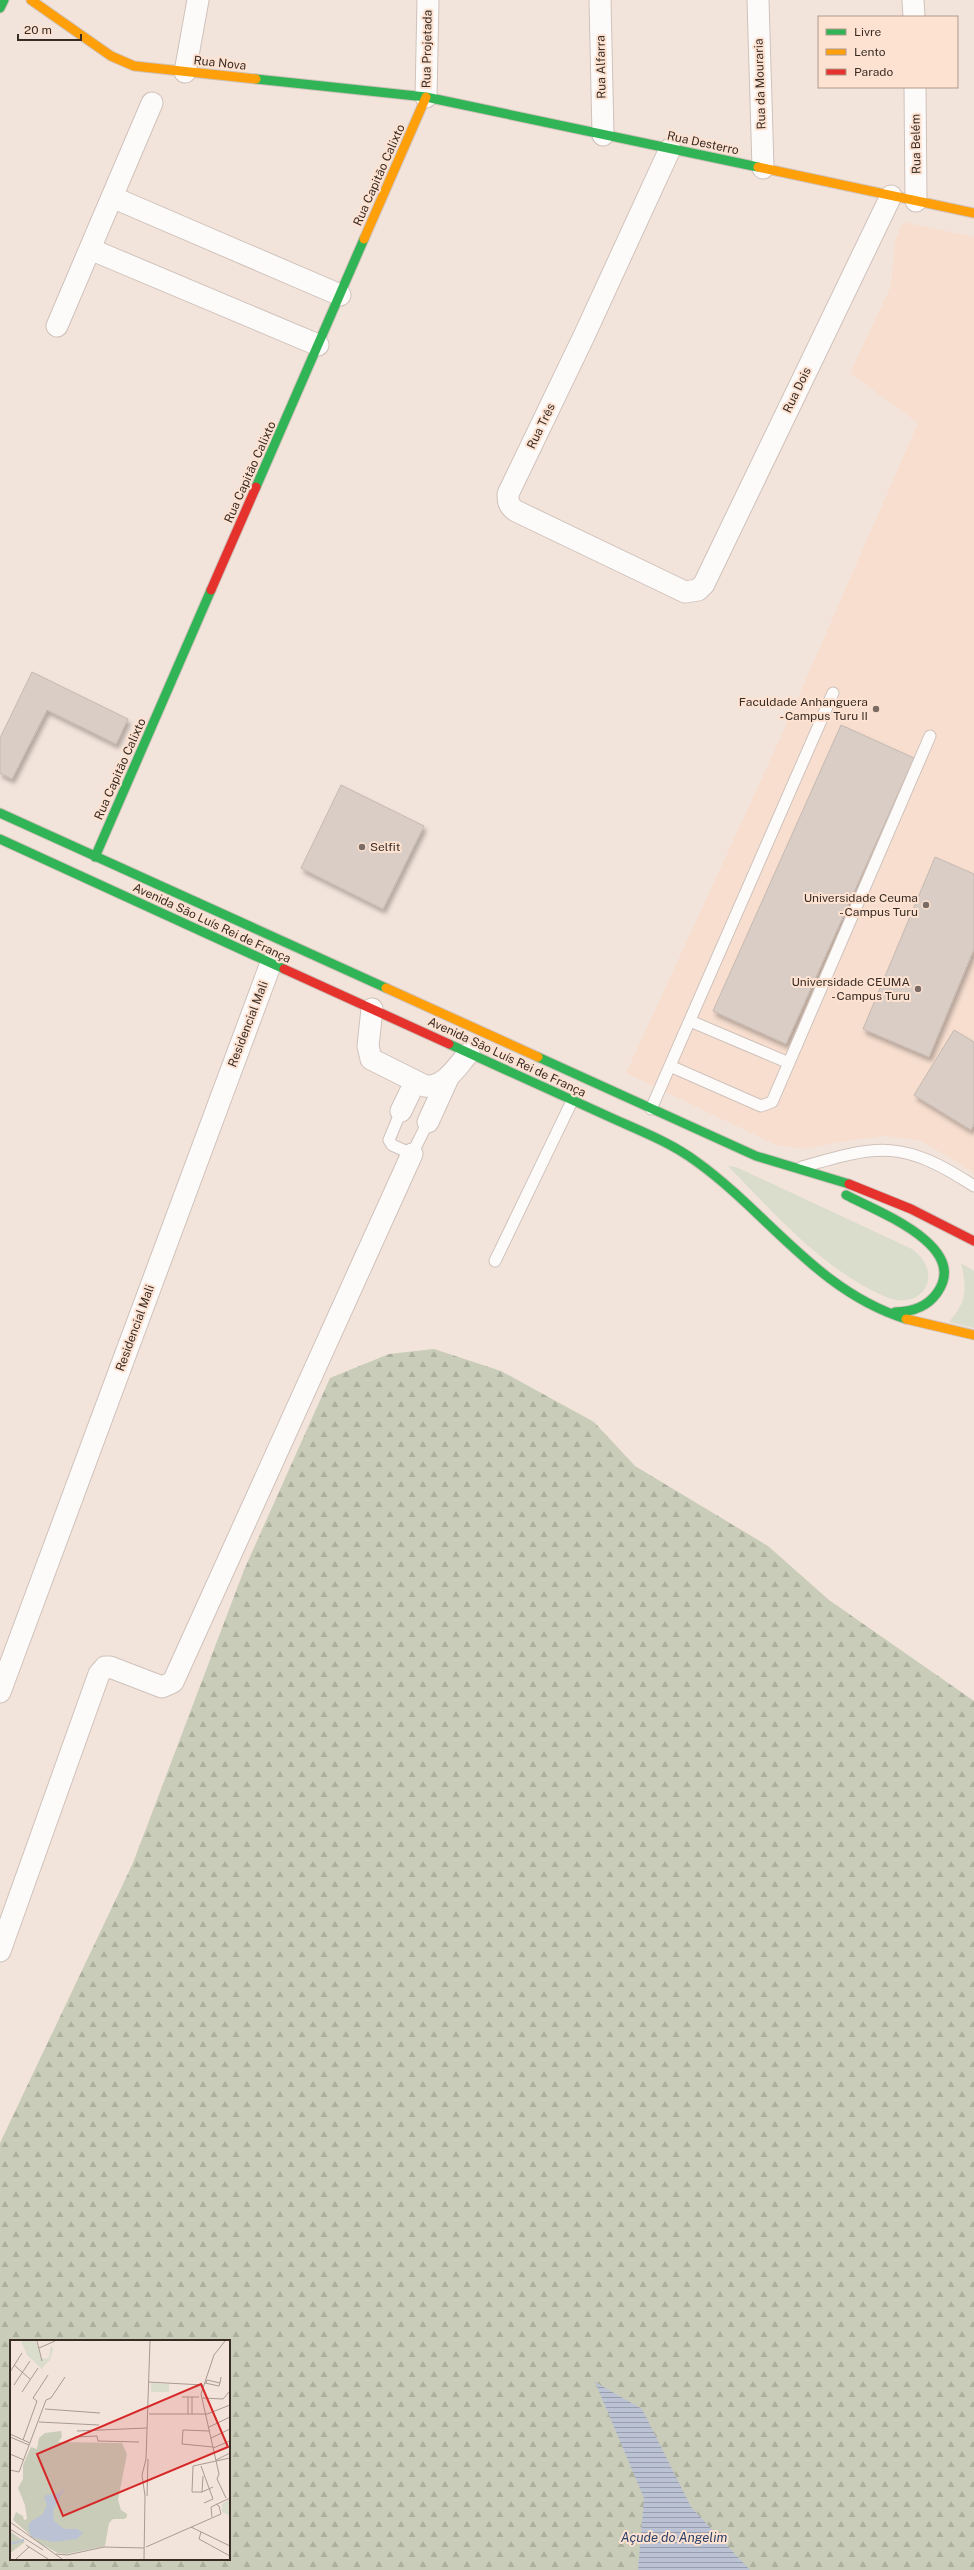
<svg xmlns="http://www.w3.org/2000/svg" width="974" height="2570" viewBox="0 0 974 2570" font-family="'Public Sans',sans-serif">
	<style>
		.built { fill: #f7decf }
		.green { fill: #dadccc }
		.forest { fill: url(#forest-firs); fill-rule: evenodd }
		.water { fill: url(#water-rules) }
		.building { fill: #dacdc5; stroke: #c5b9b1; filter: url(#shadow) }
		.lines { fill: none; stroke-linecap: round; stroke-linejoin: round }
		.lane-casing { stroke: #cfc2bb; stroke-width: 13 }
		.street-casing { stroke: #cfc2bb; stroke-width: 23 }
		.fast-casing { stroke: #cfc2bb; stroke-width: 11 }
		.slow-casing { stroke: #cfc2bb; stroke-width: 11 }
		.jam-casing { stroke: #cfc2bb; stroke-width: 11 }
		.lane { stroke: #fdfbfa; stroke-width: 11 }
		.street { stroke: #fdfbfa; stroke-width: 21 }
		.fast { stroke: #30b455; stroke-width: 9 }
		.slow { stroke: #ff9f0a; stroke-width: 9 }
		.jam { stroke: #e5322d; stroke-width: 9 }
		.poi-dot { fill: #7a6c64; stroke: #fde2d1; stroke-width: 1.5 }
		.labels { text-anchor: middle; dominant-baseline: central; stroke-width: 4; stroke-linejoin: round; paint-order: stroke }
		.street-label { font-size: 12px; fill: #392c24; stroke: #fde2d1 }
		.poi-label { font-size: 12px; fill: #392c24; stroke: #fde2d1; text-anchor: end }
		.water-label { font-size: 13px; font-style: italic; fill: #2a416a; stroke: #fde2d1 }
		.inset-river { fill: none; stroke: #bbc2d4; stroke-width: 2 }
		.inset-road { fill: none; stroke: #a99a92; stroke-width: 1 }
		.view { fill: #d62828; fill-opacity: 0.15; stroke: #d62828; stroke-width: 2 }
		.inset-edge { fill: none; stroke: #392c24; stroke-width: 2 }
	</style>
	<defs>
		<pattern id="forest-firs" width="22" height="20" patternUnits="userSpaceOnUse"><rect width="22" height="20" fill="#c8ccb8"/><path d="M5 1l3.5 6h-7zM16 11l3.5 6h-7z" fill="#adaf9e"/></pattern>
		<pattern id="water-rules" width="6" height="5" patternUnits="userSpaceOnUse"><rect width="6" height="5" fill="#bbc2d4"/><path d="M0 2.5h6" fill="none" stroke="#999eac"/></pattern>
		<filter id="shadow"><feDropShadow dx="2.5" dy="4.5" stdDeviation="2" flood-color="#0004"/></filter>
	</defs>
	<rect width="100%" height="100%" fill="#f3e4db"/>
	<!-- built -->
	<path class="built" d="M903,222L974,237V1173L922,1141L886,1136L852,1140L804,1149L776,1145L626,1073L778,743L918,423L850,373L891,286L895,241Z"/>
	<!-- green -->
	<path class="green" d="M728,1166L736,1167L912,1249C946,1274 922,1312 886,1297C823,1270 775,1214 728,1166Z
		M961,1263L974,1271V1328L949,1322C967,1301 967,1290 961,1263Z"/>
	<!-- forest -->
	<path class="forest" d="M434,1349L501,1371L594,1422L635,1466L768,1546L829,1600L974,1701V2570H0V2143L133,1863L244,1570L330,1378L389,1354ZM11,2341H229V2559H11Z"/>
	<!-- water -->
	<path class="water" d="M595,2382L642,2409L691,2507L750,2570H638L644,2498Z"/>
	<!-- building -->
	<path class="building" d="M32,672L128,719L116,744L47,710L12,779L0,773V738Z
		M841,725L914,758L786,1044L713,1011Z
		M341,785L424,826L383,909L301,868Z
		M935,857L974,874V949L929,1057L863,1029Z
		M954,1030L974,1042V1124L971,1130L914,1095Z"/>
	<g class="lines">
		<defs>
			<path id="lane" d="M690,1021L789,1063
				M670,1066L761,1106L772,1102L930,736
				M651,1109L833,693
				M401,1111L389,1140L392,1145L412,1154L428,1122
				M802,1167C880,1144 903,1140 974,1186
				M495,1261L572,1101"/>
			<path id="street" d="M600,0L603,135
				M758,0L763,168
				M913,0L914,17
				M185,72L198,0
				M915,87L916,201
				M426,97L428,0
				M670,149L584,336L508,494C508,503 509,506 516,511L685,592L698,590L704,584L891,196
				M112,197L340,295
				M90,249L318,345
				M57,326L152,103
				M372,1009L368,1046L371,1059L425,1086C445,1088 457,1066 469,1053
				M401,1111L415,1082
				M428,1122L449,1076
				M0,1692L271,963
				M0,1951L99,1674L105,1667H110L162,1687L173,1682L412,1154"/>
			<path id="fast" d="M0,8L4,0
				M256,79L426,97L758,167
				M256,487L364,239
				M0,813L386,988
				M0,839L284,969
				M95,857L211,590
				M449,1044C500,1067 552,1091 603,1114C635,1129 669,1141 697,1162C769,1214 817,1291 906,1319
				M538,1057L756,1156L849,1184
				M846,1195C876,1211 971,1246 937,1293C927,1307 912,1312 895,1312"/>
			<path id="slow" d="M31,0L111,56L134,66L256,79
				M758,167L974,213
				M364,239L426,97
				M386,988L538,1057
				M906,1319L974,1335"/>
			<path id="jam" d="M211,590L256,487
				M284,969L449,1044
				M849,1184L911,1209L974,1241"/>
		</defs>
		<!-- lane casing -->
		<use href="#lane" class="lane-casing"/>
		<!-- street casing -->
		<use href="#street" class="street-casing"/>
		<!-- fast casing -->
		<use href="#fast" class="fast-casing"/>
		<!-- slow casing -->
		<use href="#slow" class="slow-casing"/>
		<!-- jam casing -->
		<use href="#jam" class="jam-casing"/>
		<!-- lane -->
		<use href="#lane" class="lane"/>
		<!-- street -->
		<use href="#street" class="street"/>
		<!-- fast -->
		<use href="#fast" class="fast"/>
		<!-- slow -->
		<use href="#slow" class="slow"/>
		<!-- jam -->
		<use href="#jam" class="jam"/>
	</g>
	<!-- markers -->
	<g class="poi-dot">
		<circle cx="876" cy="709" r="4"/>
		<circle cx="362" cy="847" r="4"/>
		<circle cx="926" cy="905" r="4"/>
		<circle cx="918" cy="989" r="4"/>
	</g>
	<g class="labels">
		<!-- street labels -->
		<g class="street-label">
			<text transform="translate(427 49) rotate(-89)">Rua Projetada</text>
			<text transform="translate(220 63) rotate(6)">Rua Nova</text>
			<text transform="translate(601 67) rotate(-91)">Rua Alfarra</text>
			<text transform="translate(760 84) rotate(-92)">Rua da Mouraria</text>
			<text transform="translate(703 143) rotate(12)">Rua Desterro</text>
			<text transform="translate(916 144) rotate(-91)">Rua Belém</text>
			<text transform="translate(379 175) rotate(-66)">Rua Capitão Calixto</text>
			<text transform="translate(797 390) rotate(-64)">Rua Dois</text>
			<text transform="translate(541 426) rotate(-64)">Rua Três</text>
			<text transform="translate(250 472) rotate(-66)">Rua Capitão Calixto</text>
			<text transform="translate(120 769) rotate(-66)">Rua Capitão Calixto</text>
			<text transform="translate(212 923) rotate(25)">Avenida São Luís Rei de França</text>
			<text transform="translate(248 1024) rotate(-69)">Residencial Mali</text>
			<text transform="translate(507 1057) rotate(25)">Avenida São Luís Rei de França</text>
			<text transform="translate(135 1328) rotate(-70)">Residencial Mali</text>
		</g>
		<!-- poi labels -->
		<g class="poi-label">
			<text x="868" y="702">Faculdade Anhanguera<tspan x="868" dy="14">- Campus Turu II</tspan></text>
			<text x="370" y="847" text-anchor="start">Selfit</text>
			<text x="918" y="898">Universidade Ceuma<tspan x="918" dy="14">- Campus Turu</tspan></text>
			<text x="910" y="982">Universidade CEUMA<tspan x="910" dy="14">- Campus Turu</tspan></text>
		</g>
		<!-- water labels -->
		<g class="water-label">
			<text x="674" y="2537">Açude do Angelim</text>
		</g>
	</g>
	<!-- overview -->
	<g transform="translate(10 2340)">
		<rect width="220" height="220" fill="#f3e4db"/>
		<path d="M11,1H26L31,19L39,18L41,5L43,9L40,20L33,27V30L17,15ZM141,43L159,44V52H141ZM220,159V176L212,172V164Z" fill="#dadccc"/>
		<path d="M51,91L52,97L48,102L112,103L117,114L108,160L111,170L117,174V177L114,179H103L99,183L95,206L56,214L48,213L29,203L3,180L6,172L13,176L14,180L17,179L15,165L8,148L13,139V125L21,107L27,109L29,98L35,93ZM1,192L15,202L0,213V193Z" fill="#c8ccb8"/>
		<path d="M55,147L43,171L44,181L54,189H67L73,193L67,199L43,202L21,197L18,187L20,182L33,174L37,165L34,158L36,155L49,153Z" fill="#bbc2d4"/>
		<path class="inset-river" d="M0,204L14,200"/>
		<path class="inset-road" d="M27,1L32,21M215,1L204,15L191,54L209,134L207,139L216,158M29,8L45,1M4,25L20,39M0,32L12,13M138,42L193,45M195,43L209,46L210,43M196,43L197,40L210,43L211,37M4,45L20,21M12,52L28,28M172,57H189M178,57V74M192,58L213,59L220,51M27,61L23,58L38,35M35,69L90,73M139,74H197L220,65M182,74V57M29,82L89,85M199,87L220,77M67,91L137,88M200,91L173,90L172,104L203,107M0,94L20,103M0,97L19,105M65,97L87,96L88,101L129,102M201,98L220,89M13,100L27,61M203,108L220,101M0,114L14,120M206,120L220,113M191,126L203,159L194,163M0,130L9,132L36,60L41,58L55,37M203,147L192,152H182L183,126L220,118M192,152L193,136M137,156L138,119M202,177L201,167L220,158M0,182L52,219M181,187L220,206M0,189L33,210M191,192L189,199L220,216M16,205L38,219M136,207L211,174L209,166L206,164M46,214L57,215L94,207L134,208M6,219L19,207M134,219L135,156L132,135L136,119L140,1"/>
		<path class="view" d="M191,44L218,107L53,176L27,114Z"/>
		<rect width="220" height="220" class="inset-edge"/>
	</g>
	<!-- legend -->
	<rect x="818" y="16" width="140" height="72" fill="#fde2d1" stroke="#af998c"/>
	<rect x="826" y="29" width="20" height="6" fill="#30b455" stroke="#af998c"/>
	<text x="854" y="36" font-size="12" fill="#392c24">Livre</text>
	<rect x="826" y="49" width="20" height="6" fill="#ff9f0a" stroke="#af998c"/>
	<text x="854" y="56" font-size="12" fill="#392c24">Lento</text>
	<rect x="826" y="69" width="20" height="6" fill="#e5322d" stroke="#af998c"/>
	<text x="854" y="76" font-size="12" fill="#392c24">Parado</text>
	<!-- scale -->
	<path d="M18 34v6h63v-6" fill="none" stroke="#392c24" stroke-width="2"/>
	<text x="24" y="34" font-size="12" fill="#392c24" stroke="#fde2d1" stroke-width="3" paint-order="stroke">20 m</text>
</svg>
